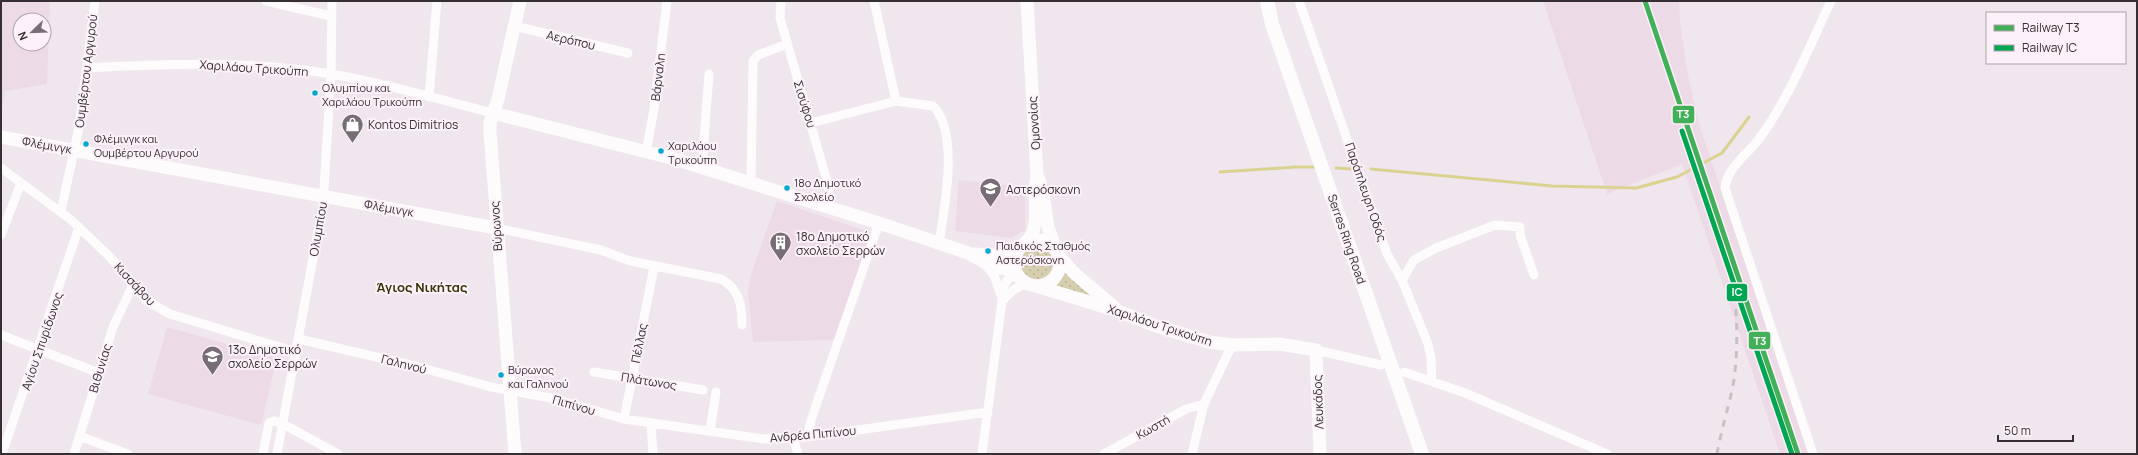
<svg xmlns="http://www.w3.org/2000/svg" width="2138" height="455" viewBox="0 0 2138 455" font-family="Manrope,sans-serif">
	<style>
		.built { fill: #eddae7; fill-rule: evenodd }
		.park { fill: url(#park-dots) }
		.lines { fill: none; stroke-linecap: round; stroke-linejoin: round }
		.stream { stroke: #dad290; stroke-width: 3 }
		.street { stroke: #fdfbfc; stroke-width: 9 }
		.secondary { stroke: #fdfbfc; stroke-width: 13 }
		.primary { stroke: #fdfbfc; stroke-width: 14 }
		.rail { stroke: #c6c2c4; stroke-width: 3; stroke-dasharray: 7 7; stroke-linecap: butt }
		.rail-1-casing { stroke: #fdf1f9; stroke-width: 8 }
		.rail-2-casing { stroke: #fdf1f9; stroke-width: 8 }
		.rail-1 { stroke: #42b059; stroke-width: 5 }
		.rail-2 { stroke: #00a651; stroke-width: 5 }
		.bus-dot { fill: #00a9ce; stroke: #fdf1f9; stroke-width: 1.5 }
		.labels { text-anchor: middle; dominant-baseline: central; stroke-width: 4; stroke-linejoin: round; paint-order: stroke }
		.bus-label { font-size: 11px; fill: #352e33; stroke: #fdf1f9; text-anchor: start }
		.street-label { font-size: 12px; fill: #352e33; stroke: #fdf1f9 }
		.poi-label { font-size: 12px; fill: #352e33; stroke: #fdf1f9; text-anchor: start }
		.neighbourhood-label { font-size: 13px; font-weight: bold; fill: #38350a; stroke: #fdf1f9 }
		.line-badge { stroke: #fdf1f9; stroke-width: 1.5 }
		.badge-label { font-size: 11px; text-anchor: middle; font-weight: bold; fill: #fff }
	</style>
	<defs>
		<pattern id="park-dots" width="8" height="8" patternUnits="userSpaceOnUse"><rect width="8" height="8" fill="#d5cfb0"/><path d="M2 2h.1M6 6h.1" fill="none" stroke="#b7b298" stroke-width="1.8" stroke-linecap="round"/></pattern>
	</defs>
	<rect width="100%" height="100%" fill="#f0e6ed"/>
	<!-- built -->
	<path class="built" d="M1,1H50L47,84L5,91L1,116ZM20,20H44V44H20Z
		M1543,1H1679L1680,21L1687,71L1699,124L1810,454H1780L1682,164L1607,194Z
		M959,180L1025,187V230L1011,238L955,231Z
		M777,201L872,233L838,336L832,340L753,342L748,291L752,271Z
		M167,327L277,358L261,425L148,394Z"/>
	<!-- park -->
	<path class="park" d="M1021 263a16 16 0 1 1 32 0a16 16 0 1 1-32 0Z
		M1065,272L1093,296L1056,286Z"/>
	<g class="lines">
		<!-- stream -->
		<path class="stream" d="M1336,168L1352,169
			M1371,169L1552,186L1636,188L1677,177L1722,153L1749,117
			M1220,172L1296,167H1317"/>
		<!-- street -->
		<path class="street" d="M266,1L331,16
			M781,1L780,18L829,188L827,207
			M1299,1L1387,254L1402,280L1428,344L1431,357L1432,381
			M514,26L628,53
			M87,68C162,64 236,61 311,71C372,79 433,98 493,113
			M429,97L437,1
			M896,101L933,106C960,132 944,210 939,244
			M811,123L896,101L874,1
			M646,152L654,109L667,1
			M702,167L709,74
			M1,168L70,219L110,257L147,301L170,314L296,352
			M751,182L753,61L758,55L787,44
			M61,211L79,127L95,1
			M496,228L601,250L630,261L721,279C740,290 742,305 742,325
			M1,235L21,183
			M984,263L994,275L1001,295
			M1402,280L1414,260L1436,248L1495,225L1520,227V235L1534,275
			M1002,301L1013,290L1027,283
			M1,335L99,373
			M299,339L419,367L491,387L551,398L624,419L764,439L807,437L988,412
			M1316,350L1381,365
			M594,372L703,390
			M1404,372L1465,393L1607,454
			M624,419L654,267
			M651,424L653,454
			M710,431L716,392
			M79,436L128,454
			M807,437L811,420L879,223
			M793,438L798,454
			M2,454L79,227
			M74,454L113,327L133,285
			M263,454L269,423L274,421L283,424L338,454
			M277,454L323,204L331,75L332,1
			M982,454L1002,301C1002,289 1004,278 1017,275
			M1104,454L1186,409L1204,404
			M1192,454L1204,404L1232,345
			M1813,454L1725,188C1727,170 1743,157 1755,144C1787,104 1809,47 1831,1"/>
		<!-- secondary -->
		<path class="secondary" d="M493,113L671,158L879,223L968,253L990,265L1016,272
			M1,137L496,228
			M1038,177L1043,193L1048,227L1056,250
			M1014 263a23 23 0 1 1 46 0a23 23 0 1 1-46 0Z
			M1026,242C1042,228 1032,198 1037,175L1027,1
			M974,254C995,255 1001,259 1020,247
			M1059,256L1074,273L1114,307
			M1036,286L1118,311L1156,326L1209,342L1232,345L1279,344L1316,350L1320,454
			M515,454L490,132V123L498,99L520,1"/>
		<!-- primary -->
		<path class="primary" d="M1267,1L1272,24L1299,102L1422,454"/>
		<!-- rail -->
		<path class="rail" d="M1746,316L1793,454
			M1717,454C1721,431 1728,409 1733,386C1739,349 1737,313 1733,276"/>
		<defs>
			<path id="rail-1" d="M1645,1L1798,454"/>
			<path id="rail-2" d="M1682,131L1792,454"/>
		</defs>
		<!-- rail-1 casing -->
		<use href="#rail-1" class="rail-1-casing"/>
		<!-- rail-2 casing -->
		<use href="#rail-2" class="rail-2-casing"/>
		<!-- rail-1 -->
		<use href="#rail-1" class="rail-1"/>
		<!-- rail-2 -->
		<use href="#rail-2" class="rail-2"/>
	</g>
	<!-- icons -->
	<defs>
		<symbol id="shop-pin" viewBox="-11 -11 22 30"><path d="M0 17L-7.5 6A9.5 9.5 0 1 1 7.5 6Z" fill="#766e74" stroke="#fdf1f9"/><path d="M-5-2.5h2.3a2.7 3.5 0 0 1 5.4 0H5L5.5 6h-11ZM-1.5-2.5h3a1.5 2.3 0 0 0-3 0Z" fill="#fff"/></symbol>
		<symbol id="school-pin" viewBox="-11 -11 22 30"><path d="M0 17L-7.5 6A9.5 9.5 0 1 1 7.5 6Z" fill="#766e74" stroke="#fdf1f9"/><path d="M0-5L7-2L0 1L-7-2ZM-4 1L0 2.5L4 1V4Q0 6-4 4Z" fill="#fff"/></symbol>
		<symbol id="building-pin" viewBox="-11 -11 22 30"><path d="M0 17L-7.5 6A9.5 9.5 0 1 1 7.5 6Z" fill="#766e74" stroke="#fdf1f9"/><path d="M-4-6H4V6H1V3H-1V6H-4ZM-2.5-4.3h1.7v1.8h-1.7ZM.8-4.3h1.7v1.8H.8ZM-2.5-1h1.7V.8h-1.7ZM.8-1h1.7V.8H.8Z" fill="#fff"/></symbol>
	</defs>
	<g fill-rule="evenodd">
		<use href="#shop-pin" x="340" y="112" width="25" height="34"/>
		<use href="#school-pin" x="978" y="176" width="25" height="34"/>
		<use href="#building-pin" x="768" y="230" width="25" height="34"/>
		<use href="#school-pin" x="200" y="344" width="25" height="34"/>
	</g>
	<!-- markers -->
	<g class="bus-dot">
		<circle cx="315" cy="93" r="3.5"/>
		<circle cx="86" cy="144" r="3.5"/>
		<circle cx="661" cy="151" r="3.5"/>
		<circle cx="787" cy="188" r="3.5"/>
		<circle cx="988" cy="251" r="3.5"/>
		<circle cx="501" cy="375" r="3.5"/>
	</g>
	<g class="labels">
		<!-- bus labels -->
		<g class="bus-label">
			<text x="322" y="87">Ολυμπίου και<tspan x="322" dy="14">Χαριλάου Τρικούπη</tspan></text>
			<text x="94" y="138">Φλέμινγκ και<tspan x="94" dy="14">Ουμβέρτου Αργυρού</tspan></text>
			<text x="668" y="145">Χαριλάου<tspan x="668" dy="14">Τρικούπη</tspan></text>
			<text x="794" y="182">18ο Δημοτικό<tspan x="794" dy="14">Σχολείο</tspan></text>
			<text x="996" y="245">Παιδικός Σταθμός<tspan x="996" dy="14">Αστερόσκονη</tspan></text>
			<text x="508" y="369">Βύρωνος<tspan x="508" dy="14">και Γαληνού</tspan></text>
		</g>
		<!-- street labels -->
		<g class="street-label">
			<text transform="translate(571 40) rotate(13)">Αερόπου</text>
			<text transform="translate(254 68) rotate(4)">Χαριλάου Τρικούπη</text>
			<text transform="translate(86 71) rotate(-83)">Ουμβέρτου Αργυρού</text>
			<text transform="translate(658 77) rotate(-83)">Βάρναλη</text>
			<text transform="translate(805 104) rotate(73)">Σισύφου</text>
			<text transform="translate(1034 123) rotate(-94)">Ομονοίας</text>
			<text transform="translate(47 145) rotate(10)">Φλέμινγκ</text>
			<text transform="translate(1366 192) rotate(71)">Παράπλευρη Οδός</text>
			<text transform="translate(389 208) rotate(10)">Φλέμινγκ</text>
			<text transform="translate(496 226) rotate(-94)">Βύρωνος</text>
			<text transform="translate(318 229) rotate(-80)">Ολυμπίου</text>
			<text transform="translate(1347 239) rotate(71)">Serres Ring Road</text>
			<text transform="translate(135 284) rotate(47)">Κισσάβου</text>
			<text transform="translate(1160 325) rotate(18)">Χαριλάου Τρικούπη</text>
			<text transform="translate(42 341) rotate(-71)">Αγίου Σπυρίδωνος</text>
			<text transform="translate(639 343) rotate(-79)">Πέλλας</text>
			<text transform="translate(404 364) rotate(14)">Γαληνού</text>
			<text transform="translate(100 368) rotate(-73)">Βιθυνίας</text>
			<text transform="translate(649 381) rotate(9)">Πλάτωνος</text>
			<text transform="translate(1318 402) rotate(-92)">Λευκάδος</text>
			<text transform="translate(574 405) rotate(16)">Πιπίνου</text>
			<text transform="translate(1153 427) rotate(-29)">Κωστή</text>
			<text transform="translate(813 434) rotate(-5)">Ανδρέα Πιπίνου</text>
		</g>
		<!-- poi labels -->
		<g class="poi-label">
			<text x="368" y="124">Kontos Dimitrios</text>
			<text x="1006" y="189">Αστερόσκονη</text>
			<text x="796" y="236">18ο Δημοτικό<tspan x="796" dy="14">σχολείο Σερρών</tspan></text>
			<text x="228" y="349">13ο Δημοτικό<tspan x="228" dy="14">σχολείο Σερρών</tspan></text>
		</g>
		<!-- neighbourhood labels -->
		<g class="neighbourhood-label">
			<text x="422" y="287">Άγιος Νικήτας</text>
		</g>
	</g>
	<g class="line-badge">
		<rect x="1672" y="105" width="23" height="19" rx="4" fill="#42b059"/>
		<rect x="1726" y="283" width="22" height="19" rx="4" fill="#00a651"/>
		<rect x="1748" y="331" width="23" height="19" rx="4" fill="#42b059"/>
	</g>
	<g class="badge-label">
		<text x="1683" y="118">T3</text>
		<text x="1737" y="296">IC</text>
		<text x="1760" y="345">T3</text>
	</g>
	<!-- border -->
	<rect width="2138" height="455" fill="none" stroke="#352e33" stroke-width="4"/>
	<!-- legend -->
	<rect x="1986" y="12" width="140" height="52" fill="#fdf1f9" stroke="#ada3aa"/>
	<rect x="1994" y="25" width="20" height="6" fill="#42b059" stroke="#ada3aa"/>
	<text x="2022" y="32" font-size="12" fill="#352e33">Railway T3</text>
	<rect x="1994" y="45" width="20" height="6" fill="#00a651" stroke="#ada3aa"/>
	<text x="2022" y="52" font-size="12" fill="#352e33">Railway IC</text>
	<!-- north arrow -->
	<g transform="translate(32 32) rotate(247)"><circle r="19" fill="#fdf1f9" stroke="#ada3aa"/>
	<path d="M0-3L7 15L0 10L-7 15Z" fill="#766e74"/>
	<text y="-6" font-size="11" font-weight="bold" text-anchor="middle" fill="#352e33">N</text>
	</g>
	<!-- scale -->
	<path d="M1998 435v6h75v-6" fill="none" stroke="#352e33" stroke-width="2"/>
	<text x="2004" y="435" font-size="12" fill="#352e33" stroke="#fdf1f9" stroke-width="3" paint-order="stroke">50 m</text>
</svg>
